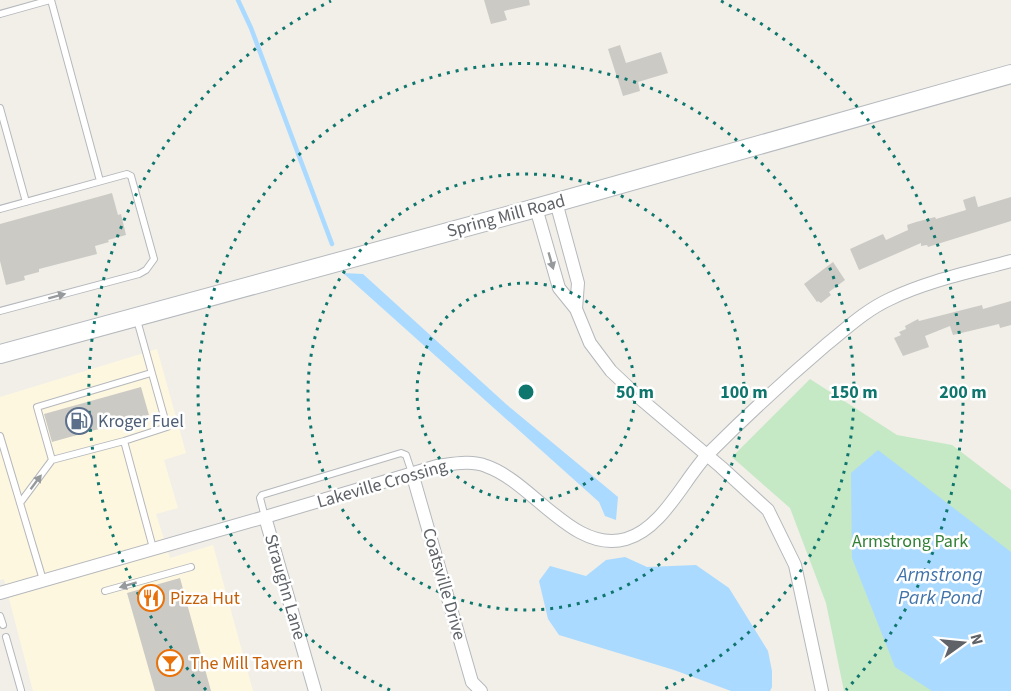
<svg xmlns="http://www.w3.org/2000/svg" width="1011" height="691" viewBox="0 0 1011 691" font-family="'Source Sans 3',sans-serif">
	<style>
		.commercial { fill: #fef7e0 }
		.green { fill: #c5e8c5 }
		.water { fill: #aadaff }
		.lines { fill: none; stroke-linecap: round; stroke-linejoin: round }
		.stream { stroke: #aadaff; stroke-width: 4.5 }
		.building { fill: #cccac5 }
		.lane-casing { stroke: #b5b8bc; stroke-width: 8 }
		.street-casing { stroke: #b5b8bc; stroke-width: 14 }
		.secondary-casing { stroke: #b6babf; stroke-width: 20 }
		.lane { stroke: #fff; stroke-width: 6 }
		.street { stroke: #fff; stroke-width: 12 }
		.secondary { stroke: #fff; stroke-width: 18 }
		.oneway { fill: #979a9d }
		.ring { fill: none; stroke: #0f766e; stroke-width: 3; stroke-dasharray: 3 6 }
		.labels { text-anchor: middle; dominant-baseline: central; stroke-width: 5; stroke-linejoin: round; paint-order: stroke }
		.street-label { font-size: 18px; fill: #5f6368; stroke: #fff }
		.service-label { font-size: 18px; fill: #4e5e75; stroke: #fff; text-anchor: start }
		.park-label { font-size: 18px; fill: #348238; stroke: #fff }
		.food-label { font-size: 18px; fill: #c56008; stroke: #fff; text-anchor: start }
		.water-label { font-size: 20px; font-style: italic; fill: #4174aa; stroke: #fff }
		.centre { fill: #0f766e; stroke: #fff; stroke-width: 3 }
		.ring-label { font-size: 18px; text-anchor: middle; font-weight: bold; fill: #0f766e; stroke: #fff; stroke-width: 5; stroke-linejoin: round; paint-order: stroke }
	</style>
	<rect width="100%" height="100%" fill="#f1efe8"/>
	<!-- commercial -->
	<path class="commercial" d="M157,349L186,453L164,460L178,508L156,514L170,558L213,545L253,691H33L4,579L0,580V397Z"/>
	<!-- green -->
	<path class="green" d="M810,379L897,435L952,445L1011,490V691H844L826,603L790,508L732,457Z"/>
	<!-- water -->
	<path class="water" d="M343,273L363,274L506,404L618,497L616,520L605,516L599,502Z
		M878,450L1011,552V691H932L895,667L852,558L851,473Z
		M625,557L647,567L696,565L729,588L768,651L772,671V687L770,691H731L674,670L559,635L548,619L539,581L550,566L586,576L606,560Z"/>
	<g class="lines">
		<!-- stream -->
		<path class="stream" d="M238,0L251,28L332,244"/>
	</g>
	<!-- building -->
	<path class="building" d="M484,0H529L530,5L504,11L507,20L491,24Z
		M620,45L626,63L661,52L668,73L638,82L640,91L623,96L608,49Z
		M112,193L118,215L121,214L126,235L108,240L109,242L95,246L97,254L39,269V272L24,276L25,280L6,285L0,261V224Z
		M975,196L978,207L1011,197V221L928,247L927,245L921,246V243L859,270L850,249L883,234L886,240L908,230L907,225L916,222L935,217L936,219L966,210L963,200Z
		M833,262L845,280L829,292L831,295L821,303L818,301L817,302L804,284Z
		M1011,301V325L1000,328L999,324L953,335L950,326L925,336L929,347L903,356L894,338L901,335L899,332L906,329L905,326L918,319L919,321L982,305L983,309Z
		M141,387L149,415L52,442L44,414Z
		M180,578L211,691H155L127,593Z"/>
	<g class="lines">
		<defs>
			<path id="lane" d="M51,0L100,181
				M0,14L50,0
				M0,108L26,202
				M0,209L127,174L131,176L154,259L146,270L139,274L0,311
				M137,320L167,427L124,441L52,460L37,407L151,373
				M0,436L43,580
				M124,441L153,548
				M20,503L52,460
				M265,517L260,498L262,495L401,453L406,455L412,473
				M105,591L191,567
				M0,616L3,625
				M6,637L21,690"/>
			<path id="street" d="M556,202L578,283L576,309
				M536,208L559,288L576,309L590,343L611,371L643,401L721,467L768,510L795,565L822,691
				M412,473L472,682L481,691
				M265,517L315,691
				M0,593L265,517L437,466C453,464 471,460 486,466C533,482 573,554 626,539C662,529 683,481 707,455C745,417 786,379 827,344C847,328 866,310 890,299C927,281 971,272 1011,261"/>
			<path id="secondary" d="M0,354L536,208L1011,74"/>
		</defs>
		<!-- lane casing -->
		<use href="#lane" class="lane-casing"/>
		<!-- street casing -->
		<use href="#street" class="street-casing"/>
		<!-- secondary casing -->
		<use href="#secondary" class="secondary-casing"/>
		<!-- lane -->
		<use href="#lane" class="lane"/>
		<!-- street -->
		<use href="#street" class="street"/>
		<!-- secondary -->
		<use href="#secondary" class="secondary"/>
	</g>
	<!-- one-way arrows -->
	<defs><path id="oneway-solid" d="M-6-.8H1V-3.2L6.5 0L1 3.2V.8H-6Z" transform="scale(1.5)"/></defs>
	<g class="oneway">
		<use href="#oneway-solid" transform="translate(551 261) rotate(74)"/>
		<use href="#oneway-solid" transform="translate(57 296) rotate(-15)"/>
		<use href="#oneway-solid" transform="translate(36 482) rotate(-53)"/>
		<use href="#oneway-solid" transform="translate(128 585) rotate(164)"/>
	</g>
	<!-- distance rings -->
	<g class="ring">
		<circle cx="526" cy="392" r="109"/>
		<circle cx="526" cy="392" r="218"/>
		<path d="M390 690A328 328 0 1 1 662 690"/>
		<path d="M206 690A437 437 0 0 1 331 1M721 1A437 437 0 0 1 846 690"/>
	</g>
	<!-- icons -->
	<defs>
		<symbol id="fuel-ring" viewBox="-11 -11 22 22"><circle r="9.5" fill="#fff" stroke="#5c6f8a" stroke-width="1.5"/><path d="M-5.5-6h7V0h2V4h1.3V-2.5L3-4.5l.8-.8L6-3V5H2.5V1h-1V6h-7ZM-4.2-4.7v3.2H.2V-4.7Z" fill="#5c6f8a"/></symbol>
		<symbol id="restaurant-ring" viewBox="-11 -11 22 22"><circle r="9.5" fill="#fff" stroke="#e8710a" stroke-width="1.5"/><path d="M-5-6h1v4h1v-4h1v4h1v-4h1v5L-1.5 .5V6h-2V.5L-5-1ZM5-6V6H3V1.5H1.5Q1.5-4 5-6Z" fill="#e8710a"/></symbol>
		<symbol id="bar-ring" viewBox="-11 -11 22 22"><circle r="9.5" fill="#fff" stroke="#e8710a" stroke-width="1.5"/><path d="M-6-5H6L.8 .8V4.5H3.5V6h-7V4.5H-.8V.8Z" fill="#e8710a"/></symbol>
	</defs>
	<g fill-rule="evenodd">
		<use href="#fuel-ring" x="64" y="406" width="30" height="30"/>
		<use href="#restaurant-ring" x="136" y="583" width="30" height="30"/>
		<use href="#bar-ring" x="155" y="648" width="30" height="30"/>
	</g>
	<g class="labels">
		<!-- street labels -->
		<g class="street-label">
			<text transform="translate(506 216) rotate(-15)">Spring Mill Road</text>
			<text transform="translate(382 484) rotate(-16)">Lakeville Crossing</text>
			<text transform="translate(444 584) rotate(74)">Coatsville Drive</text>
			<text transform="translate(285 587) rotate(74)">Straughn Lane</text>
		</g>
		<!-- service labels -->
		<g class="service-label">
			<text x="98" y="421">Kroger Fuel</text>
		</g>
		<!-- park labels -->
		<g class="park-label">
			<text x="910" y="541">Armstrong Park</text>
		</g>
		<!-- food labels -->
		<g class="food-label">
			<text x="170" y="598">Pizza Hut</text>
			<text x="190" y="663">The Mill Tavern</text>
		</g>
		<!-- water labels -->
		<g class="water-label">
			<text x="940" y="575">Armstrong<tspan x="940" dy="23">Park Pond</tspan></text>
		</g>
	</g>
	<circle cx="526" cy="392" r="9" class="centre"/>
	<g class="ring-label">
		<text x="635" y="398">50 m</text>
		<text x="744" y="398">100 m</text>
		<text x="854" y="398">150 m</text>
		<text x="963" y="398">200 m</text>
	</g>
	<!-- north arrow -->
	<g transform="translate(963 643) rotate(75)" stroke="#ffffff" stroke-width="4.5" paint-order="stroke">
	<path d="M0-4.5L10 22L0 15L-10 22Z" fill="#5f6368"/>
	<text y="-9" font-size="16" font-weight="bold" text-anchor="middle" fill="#5f6368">N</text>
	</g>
</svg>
